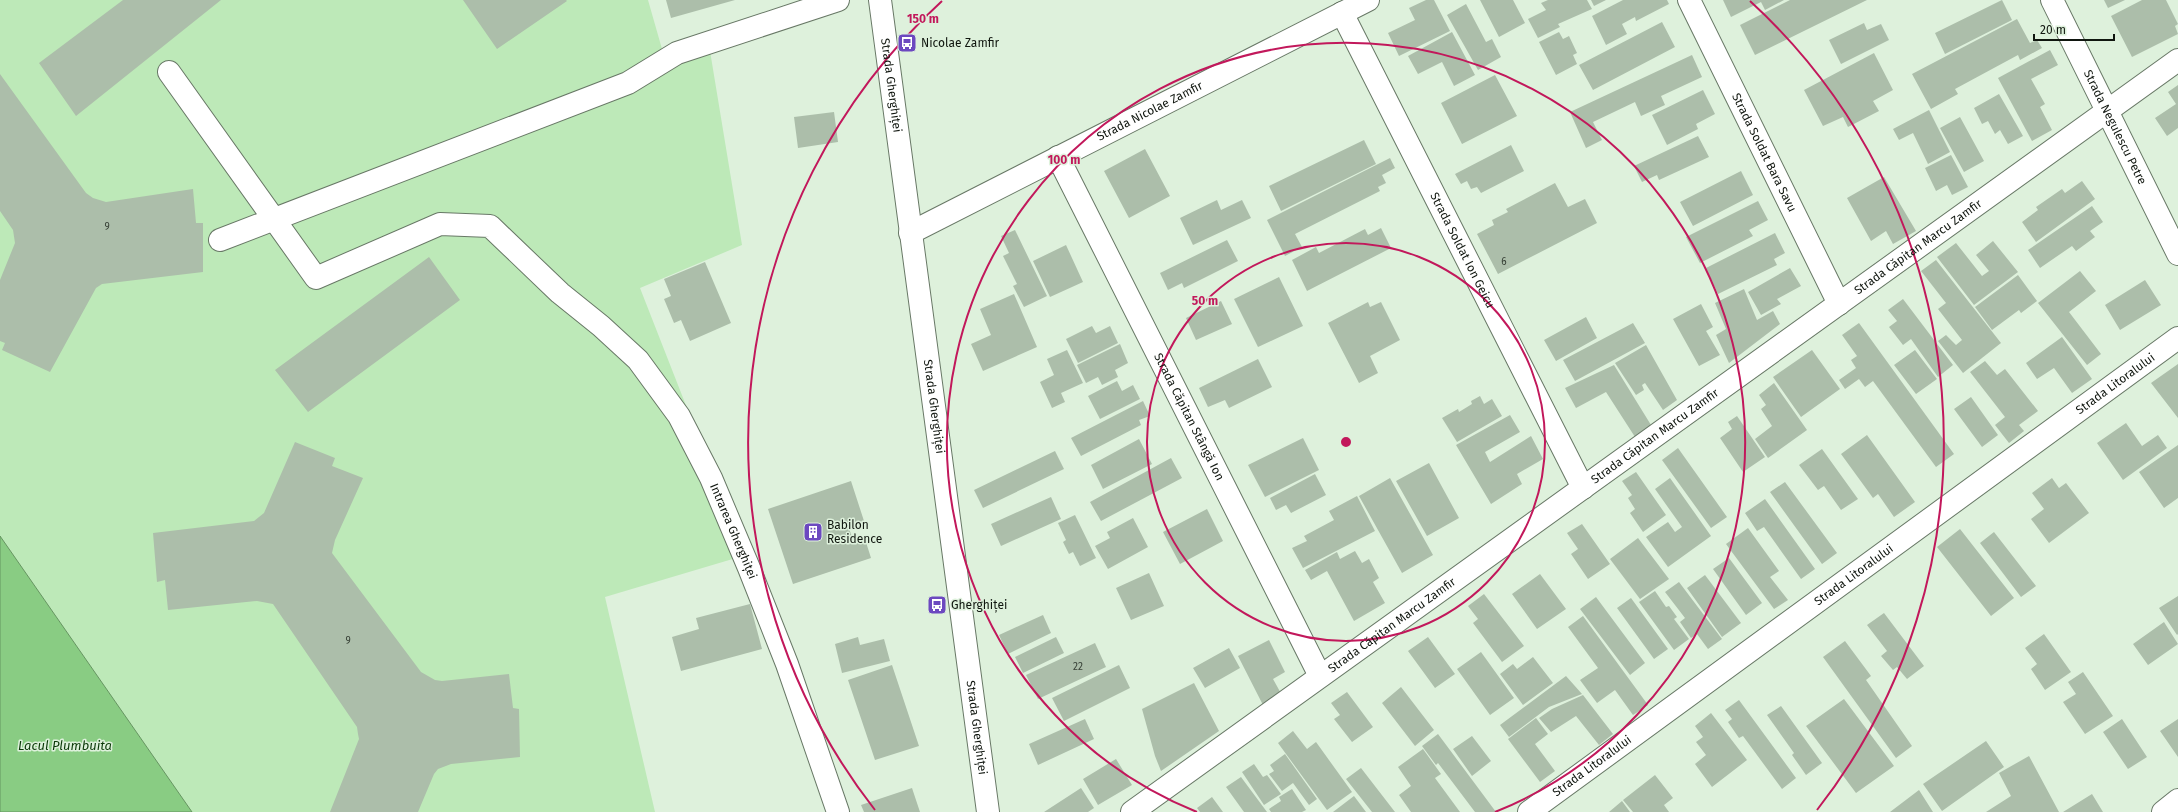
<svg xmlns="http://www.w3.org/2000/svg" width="2178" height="812" viewBox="0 0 2178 812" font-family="'Fira Sans',sans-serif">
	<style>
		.green { fill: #bde9b8 }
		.water { fill: #89cc83; stroke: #659560 }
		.building { fill: #acbeaa }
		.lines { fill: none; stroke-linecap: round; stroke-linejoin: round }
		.minor-casing { stroke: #687866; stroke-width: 24 }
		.major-casing { stroke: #687866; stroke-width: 24 }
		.minor { stroke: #fff; stroke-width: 22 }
		.major { stroke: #fff; stroke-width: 22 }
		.ring { fill: none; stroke: #c2185b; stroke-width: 2 }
		.labels { text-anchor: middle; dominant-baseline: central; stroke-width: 3; stroke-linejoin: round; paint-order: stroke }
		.number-label { font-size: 10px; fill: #374036 }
		.poi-label { font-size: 12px; fill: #10160f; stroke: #def1dc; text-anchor: start }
		.street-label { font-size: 12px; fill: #10160f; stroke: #def1dc }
		.water-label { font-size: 13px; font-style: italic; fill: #0a3908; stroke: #def1dc }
		.centre { fill: #c2185b; stroke: #def1dc; stroke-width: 2 }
		.ring-label { font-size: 12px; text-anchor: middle; font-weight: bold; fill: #c2185b; stroke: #def1dc; stroke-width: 3; stroke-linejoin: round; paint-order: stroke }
	</style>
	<rect width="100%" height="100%" fill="#def1dc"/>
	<!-- green -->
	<path class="green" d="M0,0H648L664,56L710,51L742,245L640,288L723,500L736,558L605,597L655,812H192L0,536Z"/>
	<!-- water -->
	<path class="water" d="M0,536L192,812H0Z"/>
	<!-- building -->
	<path class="building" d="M123,0H221L76,116L39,63Z
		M463,0H566L567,1L497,49Z
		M666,0H735L671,18Z
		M1426,0H1434L1450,31L1399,56L1388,33L1415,20L1409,8Z
		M1480,0H1513L1525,23L1499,37Z
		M1548,0H1587L1592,9L1558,24L1560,27L1538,38L1528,19L1546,10L1541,3Z
		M1591,0H1606L1594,6Z
		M1623,0H1667L1669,4L1636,21L1635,17L1622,24L1627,34L1606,45L1592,16Z
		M1723,0H1784L1765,10L1761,2L1731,17Z
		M1790,0H1867L1755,55L1740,25Z
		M2002,0L2012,20L1945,54L1935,33Z
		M2104,0H2125L2108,8Z
		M2142,0H2166L2178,24L2175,26L2178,34L2132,57L2111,16Z
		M1466,4L1486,42L1492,39L1501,57L1478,70L1447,15Z
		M2017,19L2030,43L2037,40L2042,48L2020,60L2018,55L1955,89L1958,94L1931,109L1912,74Z
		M1662,22L1675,47L1593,90L1579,65Z
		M1864,23L1867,30L1881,24L1889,40L1841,64L1829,40Z
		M1452,32L1475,75L1454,86L1442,62L1418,74L1408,56Z
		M1559,32L1563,39L1569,36L1577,53L1573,55L1577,64L1556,75L1539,42Z
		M2050,50L2058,65L2031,79L2045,104L2040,107L2052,130L2032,141L1998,78Z
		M1874,53L1893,90L1873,101L1879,111L1848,127L1843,117L1823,126L1804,90Z
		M1692,55L1702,77L1661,96L1665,105L1641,116L1635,102L1593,122L1602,140L1586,148L1570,112Z
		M0,74L86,193L93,198L106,202L193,189L196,223H203V272L102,284L96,288L50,372L2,350L5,343L0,341V280L15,243L13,230L0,211Z
		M1495,75L1517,116L1462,144L1441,103Z
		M2178,85V128L2167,136L2155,118L2176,104L2168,92Z
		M1703,90L1715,114L1696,124L1698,129L1667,145L1652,115Z
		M1999,94L2023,136L2008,144L2000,130L1995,134L1988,121L1982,124L1974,108Z
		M1929,110L1950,152L1928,164L1913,133L1899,140L1893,129Z
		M834,112L838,142L798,148L794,117Z
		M1960,117L1984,161L1964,172L1940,128Z
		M1698,136L1709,157L1659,180L1657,175L1642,182L1634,166Z
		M1364,140L1376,164L1281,211L1269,186Z
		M1511,145L1524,171L1481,193L1477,187L1471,189L1467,181L1461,184L1455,174Z
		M1145,149L1170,196L1129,218L1104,171Z
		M1951,155L1968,187L1952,195L1947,185L1936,191L1925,168Z
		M1390,158L1395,168L1382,175L1386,183L1378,187L1380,191L1295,234L1302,247L1285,256L1267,220Z
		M1741,171L1753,195L1693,226L1680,202Z
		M1884,177L1916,231L1893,244L1886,231L1871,241L1847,198Z
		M2082,181L2095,199L2036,242L2022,222L2038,210L2036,207L2062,189L2065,193Z
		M1555,183L1568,207L1585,199L1597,223L1498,274L1477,234L1494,225L1492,220L1508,212L1506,209Z
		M1217,200L1221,210L1242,200L1251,218L1193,245L1180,218Z
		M1758,201L1768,220L1749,230L1753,236L1700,263L1686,237Z
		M2092,206L2103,222L2090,231L2095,237L2076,251L2072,246L2040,268L2028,250Z
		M1381,228L1391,248L1307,291L1292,260L1316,247L1319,253L1365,229L1368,235Z
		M1015,230L1047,296L1024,307L1013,286L1017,284L1003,256L1009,253L1001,236Z
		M1775,233L1785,253L1774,259L1777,265L1718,294L1706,268Z
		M1227,240L1238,261L1184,288L1182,283L1168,290L1160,273Z
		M1993,241L2018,272L1974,305L1937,257L1956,243L1982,276L1989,271L1976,255Z
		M1066,245L1083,282L1050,297L1033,261Z
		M429,257L460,300L308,412L275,370Z
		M1936,260L2001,343L1963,373L1938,341L1946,335L1956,345L1962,340L1938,309L1946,303L1921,271Z
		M705,262L731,323L690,341L681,320L674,323L664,299L671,296L664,279Z
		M1790,268L1801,286L1777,299L1781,304L1761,315L1748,292Z
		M2080,271L2096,291L2069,312L2101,354L2087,365L2038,303Z
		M2018,275L2037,301L2021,313L2019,310L1992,330L1975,307Z
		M1279,277L1303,326L1258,347L1234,299Z
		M2145,280L2161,305L2120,330L2105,305Z
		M1744,289L1757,320L1773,311L1780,324L1729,363L1716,335L1726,329L1715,303Z
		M1014,294L1037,347L983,371L971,344L991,335L980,309Z
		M1903,299L1953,365L1938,377L1911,339L1903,345L1889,327L1897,321L1888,310Z
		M1221,301L1232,324L1196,340L1186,318Z
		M1368,302L1370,307L1381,302L1400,340L1370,356L1378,373L1359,383L1328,323Z
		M1701,304L1713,327L1706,331L1720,355L1699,366L1673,319Z
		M1586,317L1597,338L1556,361L1544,340Z
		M1633,323L1645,343L1575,381L1563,360Z
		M1859,323L1954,454L1936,467L1873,381L1865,387L1859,379L1845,389L1839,380L1856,368L1851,360L1857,356L1842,335Z
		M1092,326L1096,333L1110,326L1118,343L1078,363L1066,339Z
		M2062,337L2092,379L2072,393L2054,368L2037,379L2026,363Z
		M1120,344L1128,363L1115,370L1118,377L1102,385L1098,377L1086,383L1077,365Z
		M1646,345L1677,400L1663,410L1645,383L1642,385L1644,390L1636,395L1615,363Z
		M1067,350L1083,383L1061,393L1065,402L1052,408L1040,382L1054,375L1047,359Z
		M1812,350L1840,389L1801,417L1773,377Z
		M1915,350L1937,379L1916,394L1894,365Z
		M1258,359L1272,387L1229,408L1225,400L1208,407L1199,388Z
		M1985,361L1997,375L2005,369L2038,411L2019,425L2024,431L2009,443L1995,425L2005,417L1970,372Z
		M2178,364V418L2151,383Z
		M1614,365L1651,425L1635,437L1606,392L1576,408L1565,388Z
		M1117,381L1122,391L1133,385L1140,399L1100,419L1088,396Z
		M1774,383L1807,430L1768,458L1755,439L1772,426L1761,409L1766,405L1759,395Z
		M1480,396L1484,404L1492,399L1502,416L1457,442L1442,418L1458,409L1459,412L1472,404L1471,401Z
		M1971,397L1998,435L1982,447L1954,409Z
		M1143,401L1150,416L1139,420L1141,425L1081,456L1071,438Z
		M1510,415L1520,432L1485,452L1490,462L1531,436L1543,459L1517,474L1522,484L1491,504L1456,445Z
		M1737,416L1765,457L1743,472L1720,438L1732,429L1728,422Z
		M2126,423L2142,446L2158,435L2167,448L2123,480L2097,443Z
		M1867,435L1915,502L1894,517L1878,494L1873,498L1841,454Z
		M1303,438L1319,470L1265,497L1248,465Z
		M1139,439L1152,464L1103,489L1091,465Z
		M295,442L335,458L332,466L363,478L335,540L332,553L421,672L435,680L442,681L509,674L513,708L519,709L520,757L451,764L438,769L434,774L418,812H330L359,739L358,734L357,727L273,604L257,601L168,610L165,580L157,582L153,533L254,521L264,513Z
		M2178,445V498L2164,508L2139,472Z
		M1678,448L1727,517L1711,528L1662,460Z
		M1822,449L1858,499L1841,510L1824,486L1818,490L1799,465Z
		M1055,451L1064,469L983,508L974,490Z
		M1171,458L1182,478L1101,521L1090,502Z
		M1429,463L1459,518L1427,536L1396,481Z
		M1636,472L1666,515L1643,532L1630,513L1635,509L1628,498L1632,495L1622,481Z
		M1315,474L1326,495L1291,513L1286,505L1276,510L1270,498Z
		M1390,478L1433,555L1402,573L1359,496Z
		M1670,478L1711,536L1668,567L1646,537L1668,522L1675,532L1682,527L1655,489Z
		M2052,478L2059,488L2066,483L2089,513L2049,543L2031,519L2044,509L2032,493Z
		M851,481L864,521L848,526L854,542L865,539L871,558L793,584L768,509Z
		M1785,482L1837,553L1822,564L1770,492Z
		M1357,496L1375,531L1303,568L1292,548L1307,541L1304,536L1334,520L1329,511Z
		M1051,497L1061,519L1001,546L991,524Z
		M1765,499L1815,569L1801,579L1764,527L1757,531L1745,513Z
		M1207,509L1223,541L1180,564L1163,532Z
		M1075,515L1096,558L1080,566L1073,552L1069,554L1063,542L1066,540L1058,523Z
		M1133,518L1148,547L1108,569L1095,546L1110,538L1107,532Z
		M1582,524L1610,564L1588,579L1571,554L1578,549L1567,533Z
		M1748,528L1779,571L1770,577L1788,600L1774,609L1726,544Z
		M1960,529L2014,598L1991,616L1937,547Z
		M1994,532L2036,586L2021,597L1980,543Z
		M1638,538L1669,579L1640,599L1610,559Z
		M1355,551L1362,563L1369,559L1379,578L1373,582L1385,603L1354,621L1327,571L1311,580L1305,570L1337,552L1340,559Z
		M1729,558L1762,603L1746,615L1713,569Z
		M1149,573L1164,606L1131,620L1116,588Z
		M1540,574L1566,609L1537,629L1512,594Z
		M1705,575L1741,623L1722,637L1687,588Z
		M1679,582L1722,639L1708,649L1697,634L1691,638L1680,622L1685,618L1665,592Z
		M1655,591L1666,607L1669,606L1677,617L1674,619L1689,639L1674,650L1639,602Z
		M1484,594L1524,646L1502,662L1473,623L1478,619L1468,606Z
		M2178,596V634L2177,635L2159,608Z
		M1596,597L1645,663L1630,675L1580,609Z
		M1631,598L1668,649L1654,659L1617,608Z
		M750,604L762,649L681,671L672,637L699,629L696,618Z
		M1884,613L1924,666L1907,679L1897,667L1893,670L1881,656L1887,651L1867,625Z
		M1043,615L1051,633L1008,654L999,635Z
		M1583,616L1648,705L1633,715L1615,690L1597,703L1580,680L1598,668L1568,627Z
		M2164,622L2178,644L2148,665L2133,644Z
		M2044,634L2071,672L2045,690L2031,669L2037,664L2025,648Z
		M858,637L860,645L884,639L890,661L842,673L835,644Z
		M1056,637L1064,653L1023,673L1015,657Z
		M1428,637L1455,674L1435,688L1408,651Z
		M1269,640L1285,672L1273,679L1283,697L1264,707L1238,656Z
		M1845,641L1871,676L1866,680L1912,746L1896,758L1823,657Z
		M1095,643L1106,667L1038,699L1026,675Z
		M1229,648L1240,668L1205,688L1193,668Z
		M1481,652L1514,698L1490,715L1457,669Z
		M1533,657L1553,683L1523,705L1500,674L1513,664L1517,669Z
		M892,665L919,746L875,760L848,680Z
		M1119,665L1130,688L1064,721L1052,698Z
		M2083,672L2113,716L2085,734L2063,702L2076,694L2068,682Z
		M1566,676L1582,694L1549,707L1509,737L1500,725Z
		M1194,683L1219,731L1161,771L1155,756L1142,709Z
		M1401,687L1434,730L1415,746L1382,703Z
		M1347,692L1373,727L1352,742L1334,719L1340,715L1331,703Z
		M1583,695L1613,734L1599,745L1576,716L1551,732L1539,718L1552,709Z
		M1844,699L1894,766L1856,793L1806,726Z
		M1739,700L1796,778L1782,789L1743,736L1739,738L1728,722L1732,719L1725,710Z
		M1781,706L1822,763L1806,775L1792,755L1794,753L1767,715Z
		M1711,713L1747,760L1712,787L1695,764L1706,755L1696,742L1703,737L1695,726Z
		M1536,718L1548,734L1535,744L1555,771L1540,782L1508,739Z
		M1085,719L1094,739L1038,765L1029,744Z
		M2122,719L2147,757L2128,769L2103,732Z
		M2178,719V757L2160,731Z
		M1293,731L1307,749L1316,742L1352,792L1327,810L1278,743Z
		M1438,734L1496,812H1475L1438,763L1436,765L1422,746Z
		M1472,736L1491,761L1472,776L1453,749Z
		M1986,741L2004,767L1942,811L1923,784Z
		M1423,749L1441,774L1435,778L1460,812H1411L1399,795L1411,786L1398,767Z
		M1285,754L1317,799L1309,805L1293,783L1282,791L1269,774L1274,771L1270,765Z
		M2029,756L2059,812H1986L2011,796L1999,773Z
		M1116,759L1132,785L1098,805L1083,779Z
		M1254,764L1263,777L1267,775L1281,794L1264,805L1242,772Z
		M1361,768L1395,812H1372L1346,779Z
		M1655,775L1673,798L1664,805L1669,812H1633L1623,800Z
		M1241,777L1267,812H1244L1226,787Z
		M912,788L920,812H864L861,805Z
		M1081,788L1094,808L1088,812H1044Z
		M1292,789L1306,810L1302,812H1271L1269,809L1281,801L1279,797Z
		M1919,790L1933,812H1890Z
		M2092,794L2103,812H2063Z
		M1354,796L1366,812H1333Z
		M1212,797L1223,812H1200L1197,808Z
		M1622,801L1630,812H1609Z"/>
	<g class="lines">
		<defs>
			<g id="minor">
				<path id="s1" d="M1689,0L1839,304"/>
				<path id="s2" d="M2052,0L2178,254"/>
				<path id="s3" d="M1342,13L1583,488"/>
				<path id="s4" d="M169,72L316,278L440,224L490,226L560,293L601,326L638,360L679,416L711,478L749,568L787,664L838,812"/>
				<path id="s5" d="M1058,157L1320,676"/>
				<path id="s6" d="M910,233L1368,0"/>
				<path d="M220,240L628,83L677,53L838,0"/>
				<path id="s7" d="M1132,812L2178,60"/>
				<path id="s8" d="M1529,812L2178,338"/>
				<path d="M2163,812L2178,800"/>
			</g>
			<g id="major">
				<path id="s9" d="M880,0L988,812"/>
			</g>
		</defs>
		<!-- minor casing -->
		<use href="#minor" class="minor-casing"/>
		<!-- major casing -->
		<use href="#major" class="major-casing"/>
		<!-- minor -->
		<use href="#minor" class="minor"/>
		<!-- major -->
		<use href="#major" class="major"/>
	</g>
	<!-- distance rings -->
	<g class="ring">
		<circle cx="1346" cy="442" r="199"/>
		<path d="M1197 812A399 399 0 1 1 1495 812"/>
		<path d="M875 810A598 598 0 0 1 942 1M1750 1A598 598 0 0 1 1817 810"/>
	</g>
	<!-- icons -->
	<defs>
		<symbol id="bus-square" viewBox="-11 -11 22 22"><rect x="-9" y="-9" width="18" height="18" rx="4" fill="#6c48c0" stroke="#def1dc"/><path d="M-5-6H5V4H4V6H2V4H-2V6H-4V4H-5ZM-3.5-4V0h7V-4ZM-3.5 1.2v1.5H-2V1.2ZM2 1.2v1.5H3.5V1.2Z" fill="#fff"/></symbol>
		<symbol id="building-square" viewBox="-11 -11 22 22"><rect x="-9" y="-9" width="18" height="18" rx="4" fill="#6c48c0" stroke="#def1dc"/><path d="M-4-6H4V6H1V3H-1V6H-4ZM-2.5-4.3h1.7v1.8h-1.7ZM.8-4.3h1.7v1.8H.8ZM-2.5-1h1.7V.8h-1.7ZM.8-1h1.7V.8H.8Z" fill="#fff"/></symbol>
	</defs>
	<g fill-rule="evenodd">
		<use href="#bus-square" x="896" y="32" width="22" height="22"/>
		<use href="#building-square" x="802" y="521" width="22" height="22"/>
		<use href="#bus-square" x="926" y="594" width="22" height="22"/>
	</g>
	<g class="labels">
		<!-- number labels -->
		<g class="number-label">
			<text x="107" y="227">9</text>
			<text x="1504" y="262">6</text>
			<text x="348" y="641">9</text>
			<text x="1078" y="667">22</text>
		</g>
		<!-- poi labels -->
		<g class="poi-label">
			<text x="921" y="43">Nicolae Zamfir</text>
			<text x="827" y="525">Babilon<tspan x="827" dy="14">Residence</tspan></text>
			<text x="951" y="605">Gherghiței</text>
		</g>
		<!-- street labels -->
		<g class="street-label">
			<text stroke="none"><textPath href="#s9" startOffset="86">Strada Gherghiței</textPath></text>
			<text stroke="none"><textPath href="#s6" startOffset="269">Strada Nicolae Zamfir</textPath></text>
			<text stroke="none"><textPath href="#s2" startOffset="142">Strada Negulescu Petre</textPath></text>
			<text stroke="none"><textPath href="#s1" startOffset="170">Strada Soldat Bara Savu</textPath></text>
			<text stroke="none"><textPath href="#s7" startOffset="968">Strada Căpitan Marcu Zamfir</textPath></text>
			<text stroke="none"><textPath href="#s3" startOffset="266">Strada Soldat Ion Geicu</textPath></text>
			<text stroke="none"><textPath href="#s8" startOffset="726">Strada Litoralului</textPath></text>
			<text stroke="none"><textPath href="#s9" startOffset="410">Strada Gherghiței</textPath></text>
			<text stroke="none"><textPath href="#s5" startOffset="291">Strada Căpitan Stângă Ion</textPath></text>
			<text stroke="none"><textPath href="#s7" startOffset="644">Strada Căpitan Marcu Zamfir</textPath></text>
			<text stroke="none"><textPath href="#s4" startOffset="835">Intrarea Gherghiței</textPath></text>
			<text stroke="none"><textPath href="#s8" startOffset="402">Strada Litoralului</textPath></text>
			<text stroke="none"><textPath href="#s7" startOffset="320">Strada Căpitan Marcu Zamfir</textPath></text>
			<text stroke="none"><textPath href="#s9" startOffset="734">Strada Gherghiței</textPath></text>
			<text stroke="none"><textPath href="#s8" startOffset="78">Strada Litoralului</textPath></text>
		</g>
		<!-- water labels -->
		<g class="water-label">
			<text x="65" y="745">Lacul Plumbuita</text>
		</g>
	</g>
	<circle cx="1346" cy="442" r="6" class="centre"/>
	<g class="ring-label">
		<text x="923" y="23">150 m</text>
		<text x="1064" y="164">100 m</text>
		<text x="1205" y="305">50 m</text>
	</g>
	<!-- scale -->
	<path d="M2034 34v6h80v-6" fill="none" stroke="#10160f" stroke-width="2"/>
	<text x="2040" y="34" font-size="12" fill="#10160f" stroke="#def1dc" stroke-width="3" paint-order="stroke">20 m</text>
</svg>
